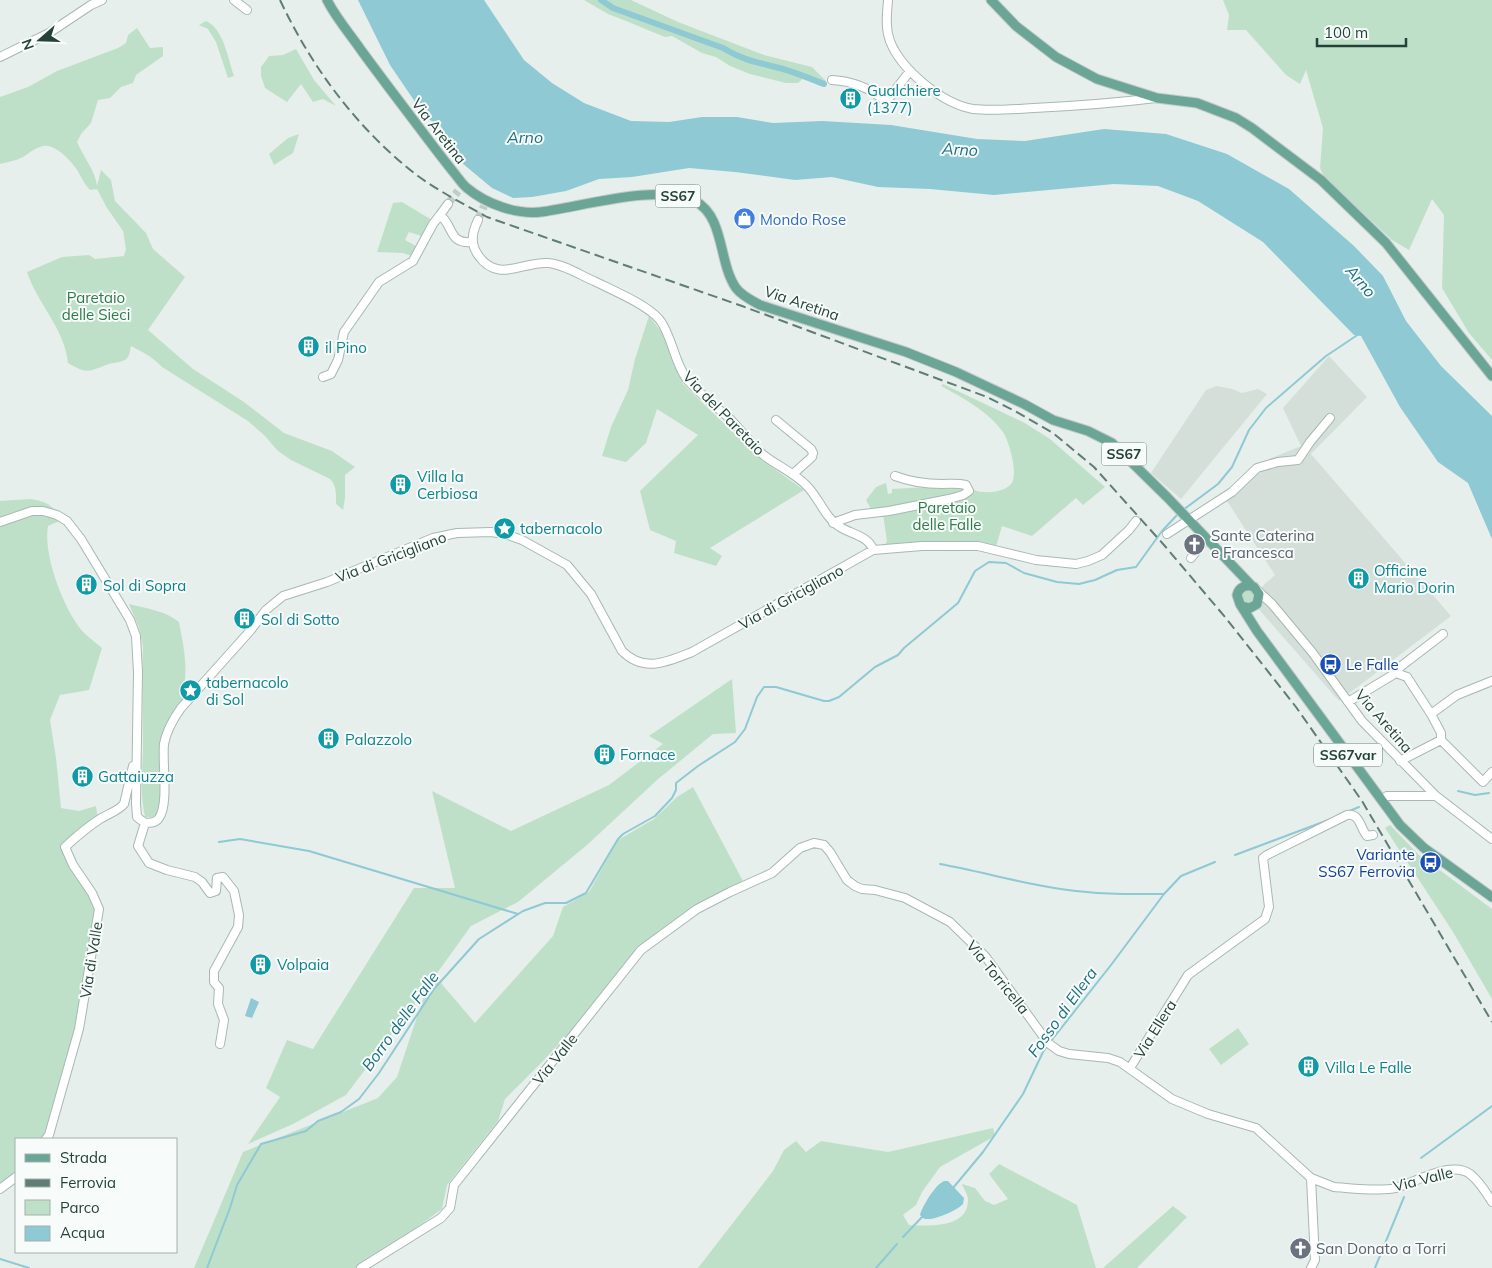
<svg xmlns="http://www.w3.org/2000/svg" width="1492" height="1268" viewBox="0 0 1492 1268" font-family="Mulish,sans-serif">
	<style>
		.built { fill: #d4dfda }
		.green { fill: #bfe0c8 }
		.water { fill: #8ec9d4 }
		.lines { fill: none; stroke-linecap: round; stroke-linejoin: round }
		.stream { stroke: #8ec9d4; stroke-width: 2 }
		.canal { stroke: #8ec9d4; stroke-width: 6 }
		.minor-tunnel { stroke: #bfccc8; stroke-width: 8; stroke-dasharray: 8 4; stroke-linecap: butt }
		.minor-casing { stroke: #a8b8b2; stroke-width: 10 }
		.major-casing { stroke: #c2cac8; stroke-width: 11 }
		.minor { stroke: #fff; stroke-width: 8 }
		.major { stroke: #6aa596; stroke-width: 9 }
		.rail { stroke: #5f7d75; stroke-width: 2; stroke-dasharray: 10 5; stroke-linecap: butt }
		.labels { text-anchor: middle; dominant-baseline: central; stroke-width: 4; stroke-linejoin: round; paint-order: stroke }
		.shield { fill: #f7fbf9; stroke: #637a73; stroke-width: 1 }
		.shield-label { font-size: 14px; font-weight: bold; fill: #24423a }
		.culture-label { font-size: 15px; fill: #0d838f; stroke: #f7fbf9; text-anchor: start }
		.street-label { font-size: 15px; fill: #24423a; stroke: #f7fbf9 }
		.shop-label { font-size: 15px; fill: #366cbe; stroke: #f7fbf9; text-anchor: start }
		.park-label { font-size: 15px; fill: #2d7a4b; stroke: #f7fbf9 }
		.worship-label { font-size: 15px; fill: #5b616d; stroke: #f7fbf9; text-anchor: start }
		.transit-label { font-size: 15px; fill: #164399; stroke: #f7fbf9; text-anchor: start }
		.water-label { font-size: 16px; font-style: italic; fill: #1c6f80; stroke: #f7fbf9 }
	</style>
	<rect width="100%" height="100%" fill="#e6efeb"/>
	<!-- built -->
	<path class="built" d="M1329,356L1367,397L1311,454L1451,616L1339,701L1249,598L1275,575L1227,501L1269,459L1301,446L1283,408Z
		M1217,386L1232,389L1242,393L1258,389L1267,394L1181,499L1151,473L1206,390Z"/>
	<!-- green -->
	<path class="green" d="M584,0H631L678,22L764,55L812,67L826,81L824,84L805,77L798,83H786L750,74L730,66L716,57L702,53L672,36L665,37L626,21L608,14Z
		M1223,0H1492V360L1469,333L1442,288L1444,215L1432,199L1409,250L1392,240L1325,178L1320,168L1323,128L1306,70L1300,84L1286,75L1246,30H1227L1229,15Z
		M206,21C224,29 228,59 234,76L228,78L216,42L208,29L199,25Z
		M137,28L150,48L163,47V56L136,75L133,83L121,87L110,98L98,100L91,123L81,134L77,142C83,156 96,172 97,186L101,170L111,180L115,201L146,233L153,249L185,277L148,330L193,369L244,402L284,433L332,451L355,467L345,475V498L343,510L336,504C336,495 337,486 330,479L291,460L278,451L265,436L248,421L162,367C151,356 144,353 131,346C130,349 130,354 128,357C124,363 115,362 109,364C89,371 88,375 68,363C65,329 37,303 27,272L62,257L89,255L95,259L124,256L126,249L123,231L107,208L97,189L90,190C83,183 81,175 75,167C69,159 55,144 43,146C35,148 29,153 23,157C16,161 7,162 0,164V97L28,87L57,71L118,48L126,43L128,35Z
		M296,49L314,80L336,106L323,99L313,102L301,84L287,102L265,88L261,76V67L269,56L283,55Z
		M299,134L293,153L274,165L269,154L288,138Z
		M402,202L432,220L424,237L409,232L405,240L418,247L412,256L403,253L377,252L393,203Z
		M649,316L663,334L683,384L763,461L804,490L710,548L722,556L716,566L674,553L676,541L650,530L640,491L698,435L657,409L646,443L626,462L602,456L611,427L628,390L635,359Z
		M943,384L1023,422L1050,439L1105,487L1083,505L1076,498L1032,536L1002,526L995,550L978,546L883,549L887,541L883,514L872,511L866,500L876,487L886,483L888,494L892,493V489L963,485C967,487 970,489 974,490C983,494 1003,493 1011,484C1019,475 1009,441 1003,432C988,411 963,398 941,386Z
		M30,499C38,500 47,502 53,508C57,512 59,516 64,519L48,526C43,554 62,604 79,627C85,635 94,641 102,648L89,690L60,695L50,720L56,758L61,808L79,811L96,806L98,820L65,847L99,909L79,1029L46,1139H16V1177L0,1189V501Z
		M1249,589L1255,593L1254,601L1250,604L1243,603L1240,593Z
		M129,604C145,608 166,611 179,622C183,644 188,664 184,686L197,687L172,715L164,730L159,809L154,818L145,817C140,795 142,773 143,751C143,716 142,681 143,646L139,628Z
		M732,679L736,733L713,734L657,780L587,845L518,902L471,926L435,976L475,1023L553,936L563,907L589,892L618,840L654,819L677,797L693,787L744,883L671,924L543,1061L505,1099L498,1121L447,1185L442,1209L361,1268H194L243,1152L378,1098L397,1077L427,987L346,1095L293,1124L248,1144L280,1097L266,1088L287,1040L313,1049L414,888H455L432,791L511,831L609,785L663,744L649,736Z
		M1390,825L1427,863L1441,871L1492,909V999L1453,932L1385,828Z
		M1238,1028L1249,1044L1221,1065L1209,1049Z
		M993,1128L995,1136L940,1167L922,1192L916,1205L903,1215L909,1225C928,1226 969,1229 968,1199C968,1195 964,1189 962,1184L975,1188L985,1201L994,1205L1008,1199L989,1174L999,1164L1077,1205L1096,1268H698L773,1171L784,1150L796,1141L806,1152L821,1141L888,1152Z
		M1173,1206L1187,1217L1137,1268H1103Z"/>
	<!-- water -->
	<path class="water" d="M358,0H484L524,60L552,83L584,103L631,121L669,122L702,117H737L773,123L822,121L891,125L977,139L1025,141L1104,129L1166,134L1227,154L1289,189L1354,246L1383,276L1406,321L1441,366L1492,416V539L1468,483L1438,462L1400,407L1361,336L1354,335L1263,242L1198,201L1158,186L1114,184L994,195L930,189L878,187L832,177L795,180L735,172L689,168L632,177L599,179L566,191L532,197L513,198L492,188L462,163L440,125L426,118L390,65Z
		M251,998L259,1002L252,1018L245,1016Z
		M944,1181H948L964,1198L963,1204C958,1210 935,1220 927,1219C923,1219 922,1217 920,1215C923,1205 935,1185 944,1181Z"/>
	<g class="lines">
		<!-- stream -->
		<path class="stream" d="M1183,510L1218,484L1232,467L1249,430L1266,408L1326,356L1359,334
			M1458,791L1475,795L1489,793
			M1347,812L1359,807
			M219,842L240,839L309,851L518,914
			M1235,855L1331,819
			M940,864C989,873 1037,888 1087,892C1113,895 1139,894 1164,894
			M1051,1041L1111,965L1164,894L1181,876L1215,862
			M1421,1158L1492,1106
			M953,1188L983,1152L1023,1094L1043,1052L1048,1045
			M903,1237L924,1215
			M0,1259L29,1268
			M207,1268L230,1208L237,1185L261,1144L306,1131L318,1121L341,1112L359,1099L379,1073L434,989L479,939L523,911L545,903H566L586,893L618,839L623,834L655,816L672,798L676,790V783L698,766L735,742L745,729L757,697L764,687H776L824,701H829L839,697L875,667L898,655L904,648L958,603L975,571L989,562L1006,563L1024,573L1057,582L1079,584L1095,580L1117,570L1136,567L1162,531L1178,514
			M876,1268L897,1244
			M1375,1268L1404,1197"/>
		<!-- canal -->
		<path class="canal" d="M601,0L613,8L723,48C744,61 761,63 783,69C797,73 811,79 824,84"/>
		<!-- minor-tunnel -->
		<path class="minor-tunnel" d="M448,204L458,191
			M478,220L484,206"/>
		<defs>
			<path id="minor" d="M234,0L247,10
				M888,0C887,14 885,28 890,41C901,70 943,104 973,109C993,111 1014,109 1034,108C1075,106 1115,103 1156,98
				M0,57L49,33L91,5L102,0
				M832,80C851,81 870,88 885,101L889,98L910,71
				M440,215L448,204
				M478,220C472,233 470,243 478,255C498,284 523,261 548,263C563,264 580,275 594,281C612,290 646,304 659,319C671,333 674,361 686,378C696,391 717,407 730,419C741,430 750,443 761,453C775,465 794,472 807,486C819,498 825,518 840,527C851,534 869,536 873,550
				M323,377L331,374L338,360L344,332L379,282L413,261L433,224L440,215C454,226 448,244 472,242
				M776,420L811,449L813,453L812,457L793,474
				M0,522L32,511H43L57,515L67,521L81,539L130,620L136,636L138,672L136,803L137,817L145,823C150,823 156,823 159,818C169,804 162,762 164,744C166,732 174,718 181,708L250,631L266,610L283,596L327,582L433,538L457,533L491,532L505,534L522,540L567,565L591,594L622,651C644,673 667,662 692,652L873,550L922,546H978L1036,560L1076,564L1088,561L1102,555L1129,530L1136,521
				M833,523L855,515L889,511L949,499L963,495L969,491L966,485C957,483 951,484 942,484C925,484 911,482 895,476
				M1167,534L1232,492L1257,468L1278,462L1298,460L1310,442L1330,418
				M1191,558L1206,539
				M1258,591L1272,604L1312,652L1362,721L1436,796L1492,839
				M1396,673L1407,677L1431,714L1441,733V740L1483,782L1492,772
				M1348,702L1396,673L1400,667L1443,634
				M1431,714L1457,695L1492,681
				M1400,761L1441,740
				M1387,796H1436
				M145,823L138,846L149,863L167,870L195,877L202,882L210,893L216,891L217,878L223,877L234,891L239,915L238,927L214,971V982L219,988L218,1004L224,1020L220,1044
				M1130,1068L1188,975L1265,919L1269,907L1263,858L1267,855L1347,815C1360,813 1360,828 1367,836L1373,835
				M46,1139L49,1135L79,1029L99,909L92,893L73,865L65,847C77,836 87,827 100,819C108,814 118,811 124,804L133,766
				M1311,1178L1315,1260L1311,1268
				M0,1189L16,1177
				M361,1268L441,1218L450,1208L454,1185L641,950L697,909L730,892L772,873L800,848L814,843L824,845L830,852L847,880L855,886L862,889L875,890L905,898L950,922L985,956L1048,1043L1059,1051L1069,1054L1108,1058L1120,1062L1172,1099L1208,1114L1256,1128L1311,1178L1334,1187C1350,1188 1381,1192 1396,1188C1416,1182 1452,1160 1470,1174C1479,1181 1486,1192 1492,1202"/>
			<path id="major" d="M327,0C336,18 350,34 361,50C380,76 399,101 418,126C430,142 442,158 455,174C459,179 463,185 467,188C486,204 517,215 541,212C580,207 660,183 695,201C725,217 718,262 736,288C742,296 751,300 760,305L906,352L956,372L1024,404L1053,420L1088,431L1112,443L1167,497L1252,586
				M991,0L1016,26L1056,57L1097,79L1157,98L1197,103L1236,118L1252,128L1321,180L1386,243L1492,376
				M1242,606L1250,608L1257,604L1259,594L1254,587C1246,584 1239,587 1237,595L1240,604L1257,631L1400,825L1424,848L1492,897"/>
		</defs>
		<!-- minor casing -->
		<use href="#minor" class="minor-casing"/>
		<!-- major casing -->
		<use href="#major" class="major-casing"/>
		<!-- minor -->
		<use href="#minor" class="minor"/>
		<!-- major -->
		<use href="#major" class="major"/>
		<!-- rail -->
		<path class="rail" d="M280,0C312,68 358,130 418,176C440,192 464,204 487,217L742,306L987,397L1015,411L1053,433L1094,467L1164,545L1225,617L1296,707L1362,801L1492,1022"/>
	</g>
	<!-- icons -->
	<defs>
		<symbol id="building-disc" viewBox="-11 -11 22 22"><circle r="9.5" fill="#0f9aa8" stroke="#f7fbf9"/><path d="M-4-6H4V6H1V3H-1V6H-4ZM-2.5-4.3h1.7v1.8h-1.7ZM.8-4.3h1.7v1.8H.8ZM-2.5-1h1.7V.8h-1.7ZM.8-1h1.7V.8H.8Z" fill="#fff"/></symbol>
		<symbol id="shop-disc" viewBox="-11 -11 22 22"><circle r="9.5" fill="#3f7fe0" stroke="#f7fbf9"/><path d="M-5-2.5h2.3a2.7 3.5 0 0 1 5.4 0H5L5.5 6h-11ZM-1.5-2.5h3a1.5 2.3 0 0 0-3 0Z" fill="#fff"/></symbol>
		<symbol id="sight-disc" viewBox="-11 -11 22 22"><circle r="9.5" fill="#0f9aa8" stroke="#f7fbf9"/><path d="M0-6L1.8-2.2L6-1.7L2.9 1.2L3.7 5.4L0 3.3L-3.7 5.4L-2.9 1.2L-6-1.7L-1.8-2.2Z" fill="#fff"/></symbol>
		<symbol id="church-disc" viewBox="-11 -11 22 22"><circle r="9.5" fill="#6b7280" stroke="#f7fbf9"/><path d="M-1.2-6h2.4v3.5h3.3v2.4h-3.3V6h-2.4V-.1h-3.3v-2.4h3.3Z" fill="#fff"/></symbol>
		<symbol id="bus-disc" viewBox="-11 -11 22 22"><circle r="9.5" fill="#1a4fb4" stroke="#f7fbf9"/><path d="M-5-6H5V4H4V6H2V4H-2V6H-4V4H-5ZM-3.5-4V0h7V-4ZM-3.5 1.2v1.5H-2V1.2ZM2 1.2v1.5H3.5V1.2Z" fill="#fff"/></symbol>
	</defs>
	<g fill-rule="evenodd">
		<use href="#building-disc" x="838" y="86" width="25" height="25"/>
		<use href="#shop-disc" x="732" y="206" width="25" height="25"/>
		<use href="#building-disc" x="296" y="334" width="25" height="25"/>
		<use href="#building-disc" x="388" y="472" width="25" height="25"/>
		<use href="#sight-disc" x="492" y="516" width="25" height="25"/>
		<use href="#church-disc" x="1182" y="532" width="25" height="25"/>
		<use href="#building-disc" x="1346" y="566" width="25" height="25"/>
		<use href="#building-disc" x="74" y="572" width="25" height="25"/>
		<use href="#building-disc" x="232" y="606" width="25" height="25"/>
		<use href="#bus-disc" x="1318" y="652" width="25" height="25"/>
		<use href="#sight-disc" x="178" y="678" width="25" height="25"/>
		<use href="#building-disc" x="316" y="726" width="25" height="25"/>
		<use href="#building-disc" x="592" y="742" width="25" height="25"/>
		<use href="#building-disc" x="70" y="764" width="25" height="25"/>
		<use href="#bus-disc" x="1418" y="850" width="25" height="25"/>
		<use href="#building-disc" x="248" y="952" width="25" height="25"/>
		<use href="#building-disc" x="1296" y="1054" width="25" height="25"/>
		<use href="#church-disc" x="1288" y="1236" width="25" height="25"/>
	</g>
	<g class="labels">
		<!-- shield labels -->
		<g class="shield">
			<rect x="655.5" y="184.5" width="45" height="23" rx="4"/>
			<rect x="1101.5" y="442.5" width="45" height="23" rx="4"/>
			<rect x="1314" y="743.5" width="68" height="23" rx="4"/>
		</g>
		<g class="shield-label">
			<text x="678" y="196">SS67</text>
			<text x="1124" y="454">SS67</text>
			<text x="1348" y="755">SS67var</text>
		</g>
		<!-- culture labels -->
		<g class="culture-label">
			<text x="867" y="90">Gualchiere<tspan x="867" dy="17">(1377)</tspan></text>
			<text x="325" y="347">il Pino</text>
			<text x="417" y="476">Villa la<tspan x="417" dy="17">Cerbiosa</tspan></text>
			<text x="520" y="528">tabernacolo</text>
			<text x="1374" y="570">Officine<tspan x="1374" dy="17">Mario Dorin</tspan></text>
			<text x="103" y="585">Sol di Sopra</text>
			<text x="261" y="619">Sol di Sotto</text>
			<text x="206" y="682">tabernacolo<tspan x="206" dy="17">di Sol</tspan></text>
			<text x="345" y="739">Palazzolo</text>
			<text x="620" y="754">Fornace</text>
			<text x="98" y="776">Gattaiuzza</text>
			<text x="277" y="964">Volpaia</text>
			<text x="1325" y="1067">Villa Le Falle</text>
		</g>
		<!-- street labels -->
		<g class="street-label">
			<text transform="translate(439 131) rotate(52)">Via Aretina</text>
			<text transform="translate(802 303) rotate(19)">Via Aretina</text>
			<text transform="translate(724 413) rotate(46)">Via del Paretaio</text>
			<text transform="translate(391 557) rotate(-21)">Via di Gricigliano</text>
			<text transform="translate(791 597) rotate(-29)">Via di Gricigliano</text>
			<text transform="translate(1384 721) rotate(49)">Via Aretina</text>
			<text transform="translate(91 960) rotate(-81)">Via di Valle</text>
			<text transform="translate(998 977) rotate(51)">Via Torricella</text>
			<text transform="translate(1155 1029) rotate(-58)">Via Ellera</text>
			<text transform="translate(555 1059) rotate(-51)">Via Valle</text>
			<text transform="translate(1423 1179) rotate(-14)">Via Valle</text>
		</g>
		<!-- shop labels -->
		<g class="shop-label">
			<text x="760" y="219">Mondo Rose</text>
		</g>
		<!-- park labels -->
		<g class="park-label">
			<text x="96" y="297">Paretaio<tspan x="96" dy="17">delle Sieci</tspan></text>
			<text x="947" y="507">Paretaio<tspan x="947" dy="17">delle Falle</tspan></text>
		</g>
		<!-- worship labels -->
		<g class="worship-label">
			<text x="1211" y="535">Sante Caterina<tspan x="1211" dy="17">e Francesca</tspan></text>
			<text x="1316" y="1248">San Donato a Torri</text>
		</g>
		<!-- transit labels -->
		<g class="transit-label">
			<text x="1346" y="664">Le Falle</text>
			<text x="1415" y="854" text-anchor="end">Variante<tspan x="1415" dy="17">SS67 Ferrovia</tspan></text>
		</g>
		<!-- water labels -->
		<g class="water-label">
			<text x="525" y="137">Arno</text>
			<text transform="translate(960 149) rotate(3)">Arno</text>
			<text transform="translate(1361 281) rotate(49)">Arno</text>
			<text transform="translate(1062 1012) rotate(-54)">Fosso di Ellera</text>
			<text transform="translate(400 1021) rotate(-54)">Borro delle Falle</text>
		</g>
	</g>
	<!-- legend -->
	<rect x="15" y="1138" width="162" height="115" fill="#f7fbf9" stroke="#a3b1ad"/>
	<rect x="25" y="1154" width="25" height="8" fill="#6aa596" stroke="#a3b1ad"/>
	<text x="60" y="1163" font-size="15" fill="#24423a">Strada</text>
	<rect x="25" y="1179" width="25" height="8" fill="#5f7d75" stroke="#a3b1ad"/>
	<text x="60" y="1188" font-size="15" fill="#24423a">Ferrovia</text>
	<rect x="25" y="1200" width="25" height="15" fill="#bfe0c8" stroke="#a3b1ad"/>
	<text x="60" y="1213" font-size="15" fill="#24423a">Parco</text>
	<rect x="25" y="1226" width="25" height="15" fill="#8ec9d4" stroke="#a3b1ad"/>
	<text x="60" y="1238" font-size="15" fill="#24423a">Acqua</text>
	<!-- north arrow -->
	<g transform="translate(40 40) rotate(250)" stroke="#f7fbf9" stroke-width="4" paint-order="stroke">
	<path d="M0-4L9 19L0 12L-9 19Z" fill="#24423a"/>
	<text y="-8" font-size="14" font-weight="bold" text-anchor="middle" fill="#24423a">N</text>
	</g>
	<!-- scale -->
	<path d="M1317 38v8h89v-8" fill="none" stroke="#24423a" stroke-width="2.5"/>
	<text x="1324" y="38" font-size="15" fill="#24423a" stroke="#f7fbf9" stroke-width="4" paint-order="stroke">100 m</text>
</svg>
